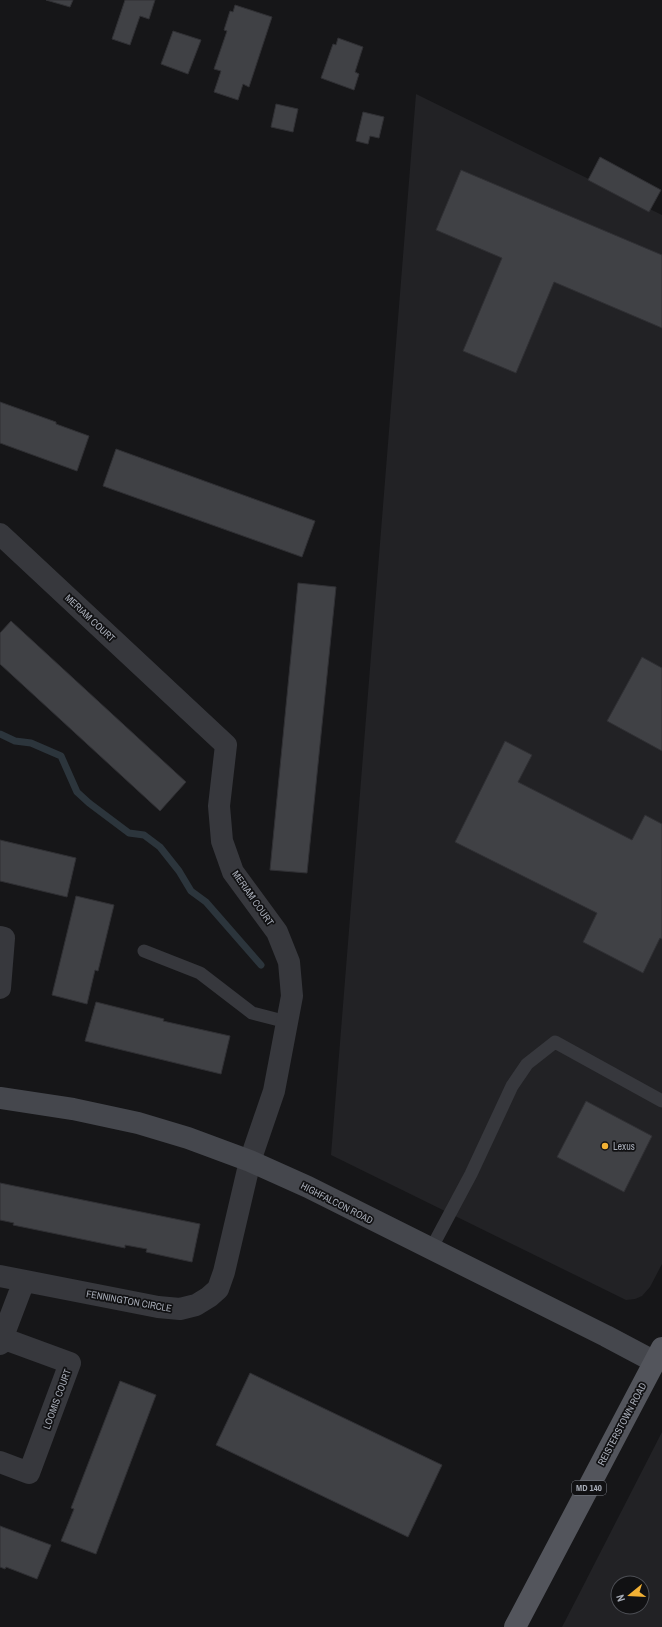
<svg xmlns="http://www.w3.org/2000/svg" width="662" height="1627" viewBox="0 0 662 1627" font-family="'Archivo Narrow',sans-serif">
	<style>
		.built { fill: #222225; fill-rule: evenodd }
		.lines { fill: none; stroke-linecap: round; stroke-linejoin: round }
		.stream { stroke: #2c353c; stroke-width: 7 }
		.building { fill: #404145; stroke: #303034 }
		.lane { stroke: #37383d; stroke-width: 13 }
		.street { stroke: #37383d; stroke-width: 22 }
		.secondary { stroke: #45474d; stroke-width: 22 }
		.primary { stroke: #53555c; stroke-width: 22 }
		.poi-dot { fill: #f2b134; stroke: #111113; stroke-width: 1.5 }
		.labels { text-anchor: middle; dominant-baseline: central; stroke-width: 3.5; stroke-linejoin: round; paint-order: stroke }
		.shield { fill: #111113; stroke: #7b7e86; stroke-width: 1 }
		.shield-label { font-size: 9px; font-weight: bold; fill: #a8adb8 }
		.street-label { font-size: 10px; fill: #a8adb8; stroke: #111113 }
		.poi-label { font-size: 10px; fill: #a8adb8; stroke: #111113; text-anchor: start }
	</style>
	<rect width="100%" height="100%" fill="#161618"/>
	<!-- built -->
	<path class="built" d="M416,94L662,215V1264L650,1287L642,1296L635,1299L626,1300L331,1155Z
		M662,1432V1627H562L577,1598ZM618,1583H642V1607H618Z"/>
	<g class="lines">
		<!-- stream -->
		<path class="stream" d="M0,734L15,741L31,743L61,756L77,792L89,803L129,833L144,835L160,847L179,871L191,891L206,902L261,965"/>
	</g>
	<!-- building -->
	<path class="building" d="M46,0H73L70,7Z
		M125,0H155L149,19L140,16L130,45L112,39Z
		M235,5L272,17L249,87L243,84L238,100L214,92L221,71L214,69L227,31L224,30L230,11L233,12Z
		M173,31L201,40L188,74L161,64Z
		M338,38L363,47L355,72L359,74L354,90L321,78L333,44L336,45Z
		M276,104L298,109L293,132L271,127Z
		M363,112L384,117L379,138L370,136L368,144L356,141Z
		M600,157L661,190L649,212L588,180Z
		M461,170L662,255V328L554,282L516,373L463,351L502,258L436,230Z
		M0,402L56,422V424L89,436L77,471L0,443Z
		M116,449L315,521L302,557L103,486Z
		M298,583L336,587L307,873L270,870Z
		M11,621L186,782L160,811L0,664V633Z
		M642,657L662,668V751L607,721Z
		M505,741L532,755L518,782L632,840L645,815L662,824V939L660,938L643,973L583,942L597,913L455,842Z
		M0,840L76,858L67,897L0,881Z
		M76,896L114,905L98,971L95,970L87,1004L52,995Z
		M96,1002L164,1019L163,1021L230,1036L221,1074L85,1041Z
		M586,1101L652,1136L624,1192L557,1157Z
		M0,1183L200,1224L192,1262L146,1252L147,1249L125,1245V1248L13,1225L14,1223L0,1220Z
		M250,1373L442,1465L408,1537L216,1445Z
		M120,1381L156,1395L96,1554L61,1541L74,1509L71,1508Z
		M0,1526L51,1545L37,1579L6,1567L5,1569L0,1567Z"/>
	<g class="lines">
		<!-- lane -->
		<path class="lane" d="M144,951L200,973L252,1013L287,1022
			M431,1249L471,1174L512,1086L527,1064L555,1042L662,1101"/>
		<!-- street -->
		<path class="street" d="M0,534L226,745L219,806L222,841L233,872L277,932L289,962L292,996L274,1091L250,1161L224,1272L218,1289L209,1297L196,1305L180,1309L158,1307L0,1276
			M0,937L4,938L0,988
			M0,1344L24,1281
			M0,1462L29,1473L70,1363L2,1338"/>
		<!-- secondary -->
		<path class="secondary" d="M0,1098L73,1109L138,1123L188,1138L250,1161L308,1187L606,1336L655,1362"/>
		<!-- primary -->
		<path class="primary" d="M515,1627L662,1348"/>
	</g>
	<!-- markers -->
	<circle class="poi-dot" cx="605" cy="1146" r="4"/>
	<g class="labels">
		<!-- shield labels -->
		<rect class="shield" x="572" y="1481" width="34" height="14" rx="3"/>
		<g class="shield-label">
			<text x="589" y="1488">MD 140</text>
		</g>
		<!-- street labels -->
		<g class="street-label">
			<text transform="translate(90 618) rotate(43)">MERIAM COURT</text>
			<text transform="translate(253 898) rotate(55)">MERIAM COURT</text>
			<text transform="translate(337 1203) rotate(27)">HIGHFALCON ROAD</text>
			<text transform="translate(129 1301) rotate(10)">FENNINGTON CIRCLE</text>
			<text transform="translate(57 1399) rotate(-70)">LOOMIS COURT</text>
			<text transform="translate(622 1424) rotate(-62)">REISTERSTOWN ROAD</text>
		</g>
		<!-- poi labels -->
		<g class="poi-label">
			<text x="613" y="1146">Lexus</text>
		</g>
	</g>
	<!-- north arrow -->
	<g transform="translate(630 1595) rotate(252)"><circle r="19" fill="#111113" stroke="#4d4f55"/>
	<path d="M0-3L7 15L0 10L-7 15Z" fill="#f2b134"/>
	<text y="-6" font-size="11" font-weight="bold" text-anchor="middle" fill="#a8adb8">N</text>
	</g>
</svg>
